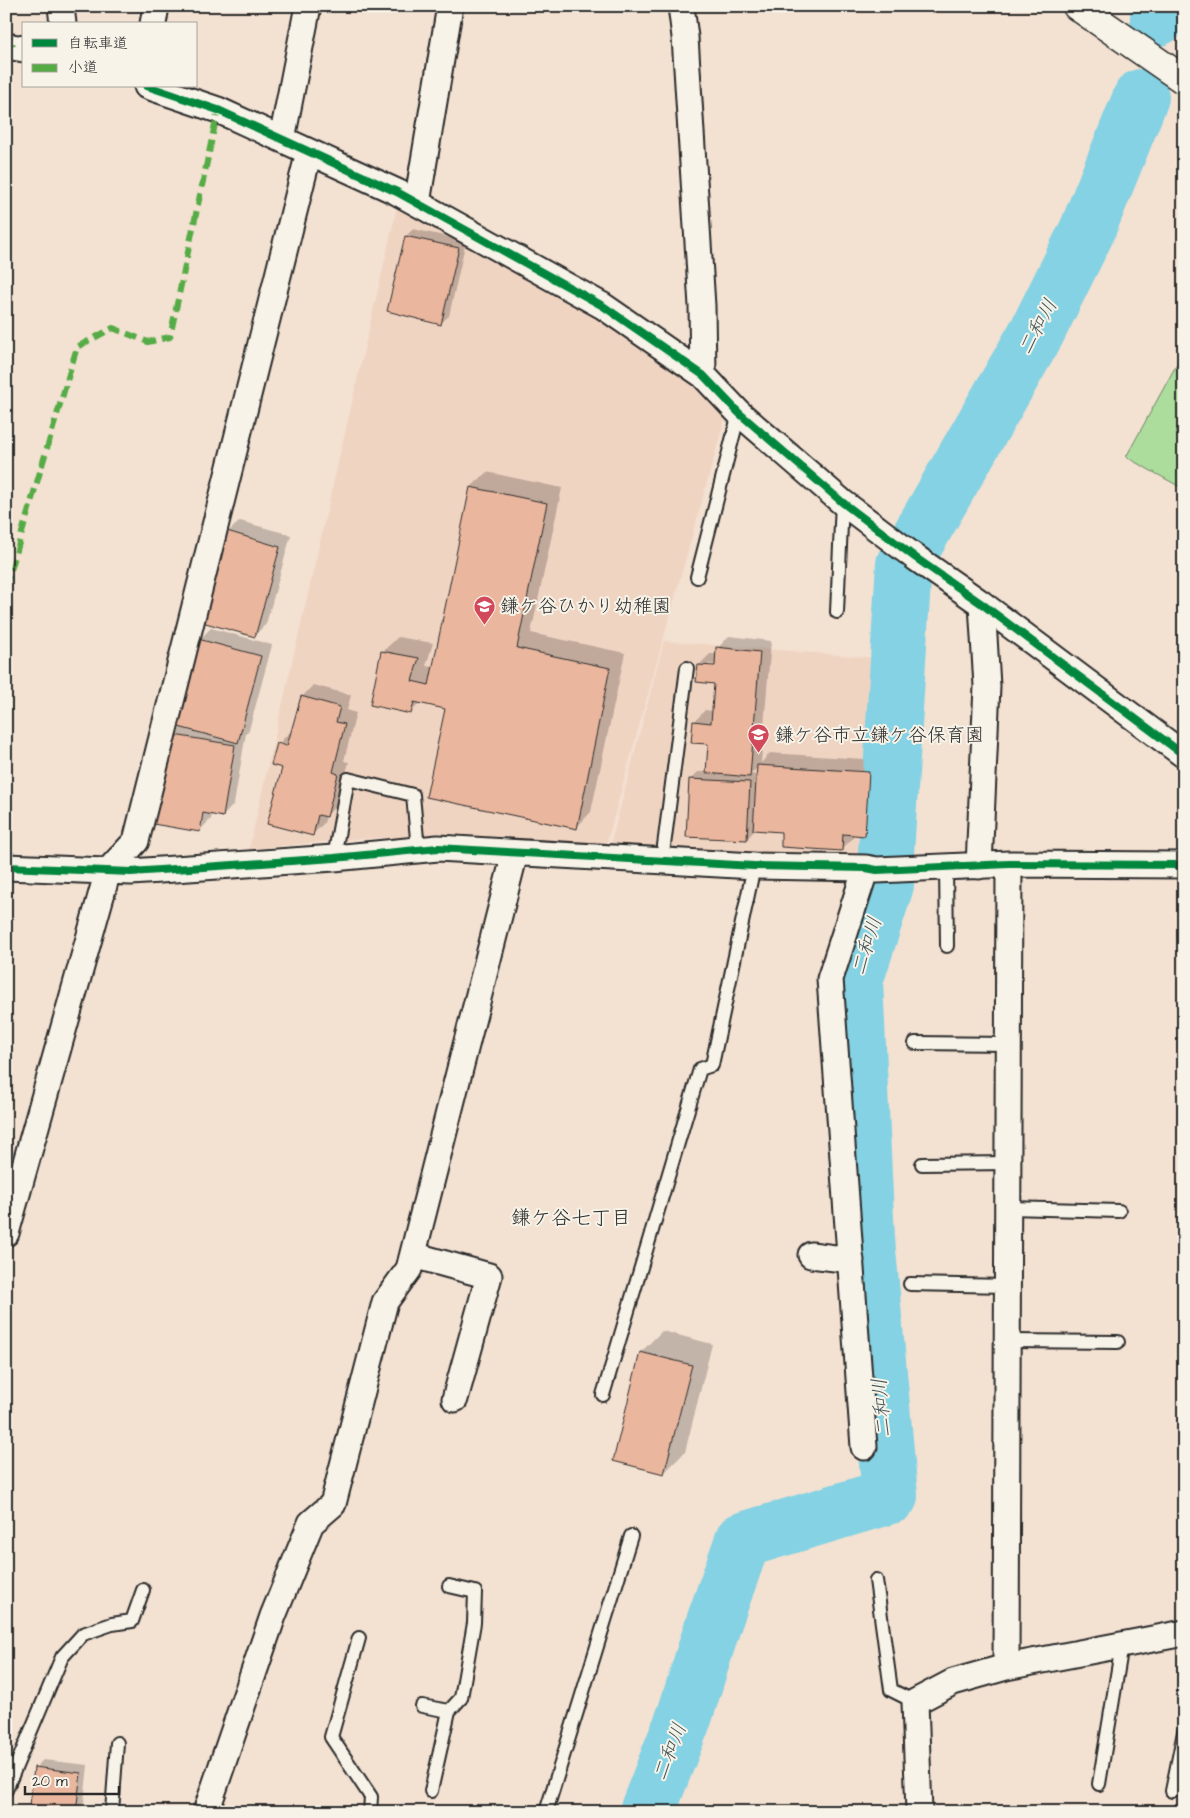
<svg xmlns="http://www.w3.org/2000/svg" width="1190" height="1818" viewBox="0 0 1190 1818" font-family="'Architects Daughter','Klee One',sans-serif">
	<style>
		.built { fill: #f0d4c2 }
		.green { fill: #acdd9d; stroke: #6c8464 }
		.shadow { fill: #0003; fill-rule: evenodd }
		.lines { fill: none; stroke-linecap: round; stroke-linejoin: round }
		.river { stroke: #84d2e3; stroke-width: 56 }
		.building { fill: #eab69d; stroke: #2b2b2b }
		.lane-casing { stroke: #2b2b2b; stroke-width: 16 }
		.street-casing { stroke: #2b2b2b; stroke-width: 29 }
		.secondary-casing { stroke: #2b2b2b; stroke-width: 31 }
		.lane { stroke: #f7f3e8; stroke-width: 12 }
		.street { stroke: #f7f3e8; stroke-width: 25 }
		.secondary { stroke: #f7f3e8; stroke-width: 28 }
		.quiet { stroke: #54ab44; stroke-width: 6; stroke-dasharray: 12 6; stroke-linecap: butt }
		.cycleway-casing { stroke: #f7f3e8; stroke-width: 11 }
		.cycleway { stroke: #00873e; stroke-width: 8 }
		.labels { text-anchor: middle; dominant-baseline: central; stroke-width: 4; stroke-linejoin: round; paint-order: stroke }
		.poi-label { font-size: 19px; fill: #2b2b2b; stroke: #f7f3e8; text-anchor: start }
		.water-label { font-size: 20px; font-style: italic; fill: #415559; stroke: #f7f3e8 }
		.neighbourhood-label { font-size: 20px; fill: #2b2b2b; stroke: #f7f3e8 }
	</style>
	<rect width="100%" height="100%" fill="#f3e1d2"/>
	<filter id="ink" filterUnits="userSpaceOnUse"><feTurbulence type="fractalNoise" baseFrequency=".02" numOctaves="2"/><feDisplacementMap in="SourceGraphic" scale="10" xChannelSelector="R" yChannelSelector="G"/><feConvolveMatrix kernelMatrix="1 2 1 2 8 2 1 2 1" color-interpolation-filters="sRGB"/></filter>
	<g filter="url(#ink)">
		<!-- built -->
		<path class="built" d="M398,203L595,307L700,380L726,414L606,845L428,836L355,839L249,849Z
			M664,641L890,659L876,856L609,850Z"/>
		<!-- green -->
		<path class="green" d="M1184,351V489L1126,457Z"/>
		<!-- shadow -->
		<path class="shadow" d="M413,229L466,241L449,316L441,323L406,236Z
			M487,472L562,488L531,633L625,653L591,812L576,828L447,708L420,703L411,712L382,652L398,637L433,643L426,666L434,667L471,487Z
			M240,521L291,535L266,624L255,635L228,532Z
			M211,628L272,645L249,730L246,733L234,804L223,816L212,814L211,819L199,831L170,734L200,639Z
			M729,636L771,641L761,763L770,753L880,760L876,823L865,834H853V838L841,850L783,831L754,829V831L747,839L690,780L698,772H707L710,743L694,722L705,710L713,711L716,682L699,665L710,654H717L718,648ZM708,664L721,665L708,667ZM758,767V775L751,774Z
			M313,685L351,695L347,710L356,713L344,761L349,762L338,804L326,816L324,823L312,835L284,767L278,744L290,732L292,733L302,697Z
			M662,1331L712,1344L685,1452L664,1473L641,1352Z
			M43,1760L88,1765L84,1802L76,1810L35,1768Z"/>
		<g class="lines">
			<!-- river -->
			<path class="river" d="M1158,18L1159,6
				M914,546L1037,332L1086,233L1141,97
				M886,853L904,564
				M647,1812L685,1715L714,1622L743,1540L890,1496L867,1239L855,981L886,885"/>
		</g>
		<!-- building -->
		<path class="building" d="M405,236L459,248L441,325L387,311Z
			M470,487L547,503L517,648L610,668L577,829L426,797L445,709L414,702L411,714L370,705L381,651L419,658L412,681L429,685Z
			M227,531L280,547L255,637L202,622Z
			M198,639L261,656L238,743L175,726Z
			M716,647L760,652L750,777L706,773L708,744L691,743L693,721L711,723L714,684L696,682L698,665L715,666Z
			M301,696L340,707L336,722L345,724L333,772L338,774L327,817L318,815L313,836L267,824L282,768L271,765L277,743L287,746Z
			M168,734L235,745L223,817L203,813L200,832L153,824Z
			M757,765L869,772L865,836L843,834L842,851L781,847V832L753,830Z
			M689,779L750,782L747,840L686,837Z
			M640,1352L692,1365L664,1474L613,1461Z
			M34,1767L81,1773L76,1811L30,1805Z"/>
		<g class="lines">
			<defs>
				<path id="lane" d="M697,577L739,413
					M837,612L842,502
					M334,858L348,779L413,795L418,850
					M662,861L687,668
					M946,868L947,946
					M915,1043L1008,1044
					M922,1164L1008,1163
					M1007,1208L1119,1211
					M910,1284L1007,1286
					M1007,1341L1118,1342
					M603,1395L700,1069L712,1065L754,866
					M876,1580L891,1690L915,1702
					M359,1638L331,1737L371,1797L370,1812
					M422,1706L449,1711
					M1099,1784L1122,1645
					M6,1790L62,1657L83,1634L112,1624L132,1621L143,1590
					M431,1791L449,1711L461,1698L474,1623L475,1592L449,1586
					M1172,1791L1184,1732
					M112,1812L117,1743
					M546,1812L631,1536"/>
				<path id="street" d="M61,6L63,24
					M681,6L685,37L702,306L703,375
					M153,24L156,6
					M6,46L24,49
					M147,86L218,110L397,192L603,306L703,375L739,413L842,502L916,558L982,604L1184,755
					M282,139L308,6
					M417,203L450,6
					M979,866L987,686L982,604
					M6,867L131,872L334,858L438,848L754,866L866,868L877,870L1009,864L1184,865
					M6,1233L108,871L136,841L309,152
					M413,1255L489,1276L455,1399
					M811,1255L851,1260
					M864,1447L830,979L866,868
					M1006,1667L1009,864
					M206,1812L273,1616L311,1523L333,1504L385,1302L409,1269L515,853
					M919,1812L915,1702L953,1682L1006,1667L1184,1633"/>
				<path id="secondary" d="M1077,6L1184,80"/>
			</defs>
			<!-- lane casing -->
			<use href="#lane" class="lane-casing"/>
			<!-- street casing -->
			<use href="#street" class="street-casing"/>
			<!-- secondary casing -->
			<use href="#secondary" class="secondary-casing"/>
			<!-- lane -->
			<use href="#lane" class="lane"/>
			<!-- street -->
			<use href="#street" class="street"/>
			<!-- secondary -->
			<use href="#secondary" class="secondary"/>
			<!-- quiet -->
			<path class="quiet" d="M6,27L13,46
				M6,587L77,347L113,328L148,342L170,337L218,110"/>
			<defs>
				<path id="cycleway" d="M147,86L218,110L397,192L603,306L703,375L739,413L842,502L916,558L982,604L1184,755
					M6,867L131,872L334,858L438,848L754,866L866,868L877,870L1009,864L1184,865"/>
			</defs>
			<!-- cycleway casing -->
			<use href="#cycleway" class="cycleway-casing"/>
			<!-- cycleway -->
			<use href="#cycleway" class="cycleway"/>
		</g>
	</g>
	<!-- icons -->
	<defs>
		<symbol id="school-pin" viewBox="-11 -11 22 30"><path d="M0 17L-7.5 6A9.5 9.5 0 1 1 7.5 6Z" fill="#d1495b" stroke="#f7f3e8"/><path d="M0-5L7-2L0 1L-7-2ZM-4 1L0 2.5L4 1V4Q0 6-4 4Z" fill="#fff"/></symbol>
	</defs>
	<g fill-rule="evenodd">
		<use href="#school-pin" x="472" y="594" width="25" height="34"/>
		<use href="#school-pin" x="746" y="722" width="25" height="34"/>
	</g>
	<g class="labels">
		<!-- poi labels -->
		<g class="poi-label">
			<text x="500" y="606">鎌ケ谷ひかり幼稚園</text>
			<text x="775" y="735">鎌ケ谷市立鎌ケ谷保育園</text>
		</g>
		<!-- water labels -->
		<g class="water-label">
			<text transform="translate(1038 327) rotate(-62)">二和川</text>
			<text transform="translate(867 946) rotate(-73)">二和川</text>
			<text transform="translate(882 1408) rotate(-95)">二和川</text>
			<text transform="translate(670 1752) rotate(-69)">二和川</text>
		</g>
		<!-- neighbourhood labels -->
		<g class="neighbourhood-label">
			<text x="571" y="1218">鎌ケ谷七丁目</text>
		</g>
	</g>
	<!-- margin -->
	<rect width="1190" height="1818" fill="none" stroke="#f7f3e8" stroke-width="25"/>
	<rect x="12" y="12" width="1165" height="1793" fill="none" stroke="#2b2b2b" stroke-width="2" filter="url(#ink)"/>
	<!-- legend -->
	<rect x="22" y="22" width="175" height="65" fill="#f7f3e8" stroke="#a5a39c"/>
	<rect x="32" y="39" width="25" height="8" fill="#00873e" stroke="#a5a39c"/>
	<text x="68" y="48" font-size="15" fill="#2b2b2b">自転車道</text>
	<rect x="32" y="64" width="25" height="8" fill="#54ab44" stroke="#a5a39c"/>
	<text x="68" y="72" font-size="15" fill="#2b2b2b">小道</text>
	<!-- scale -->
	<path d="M25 1786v8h94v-8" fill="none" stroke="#2b2b2b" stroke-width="2.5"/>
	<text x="32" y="1786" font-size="15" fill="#2b2b2b" stroke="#f7f3e8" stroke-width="4" paint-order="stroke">20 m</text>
</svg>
